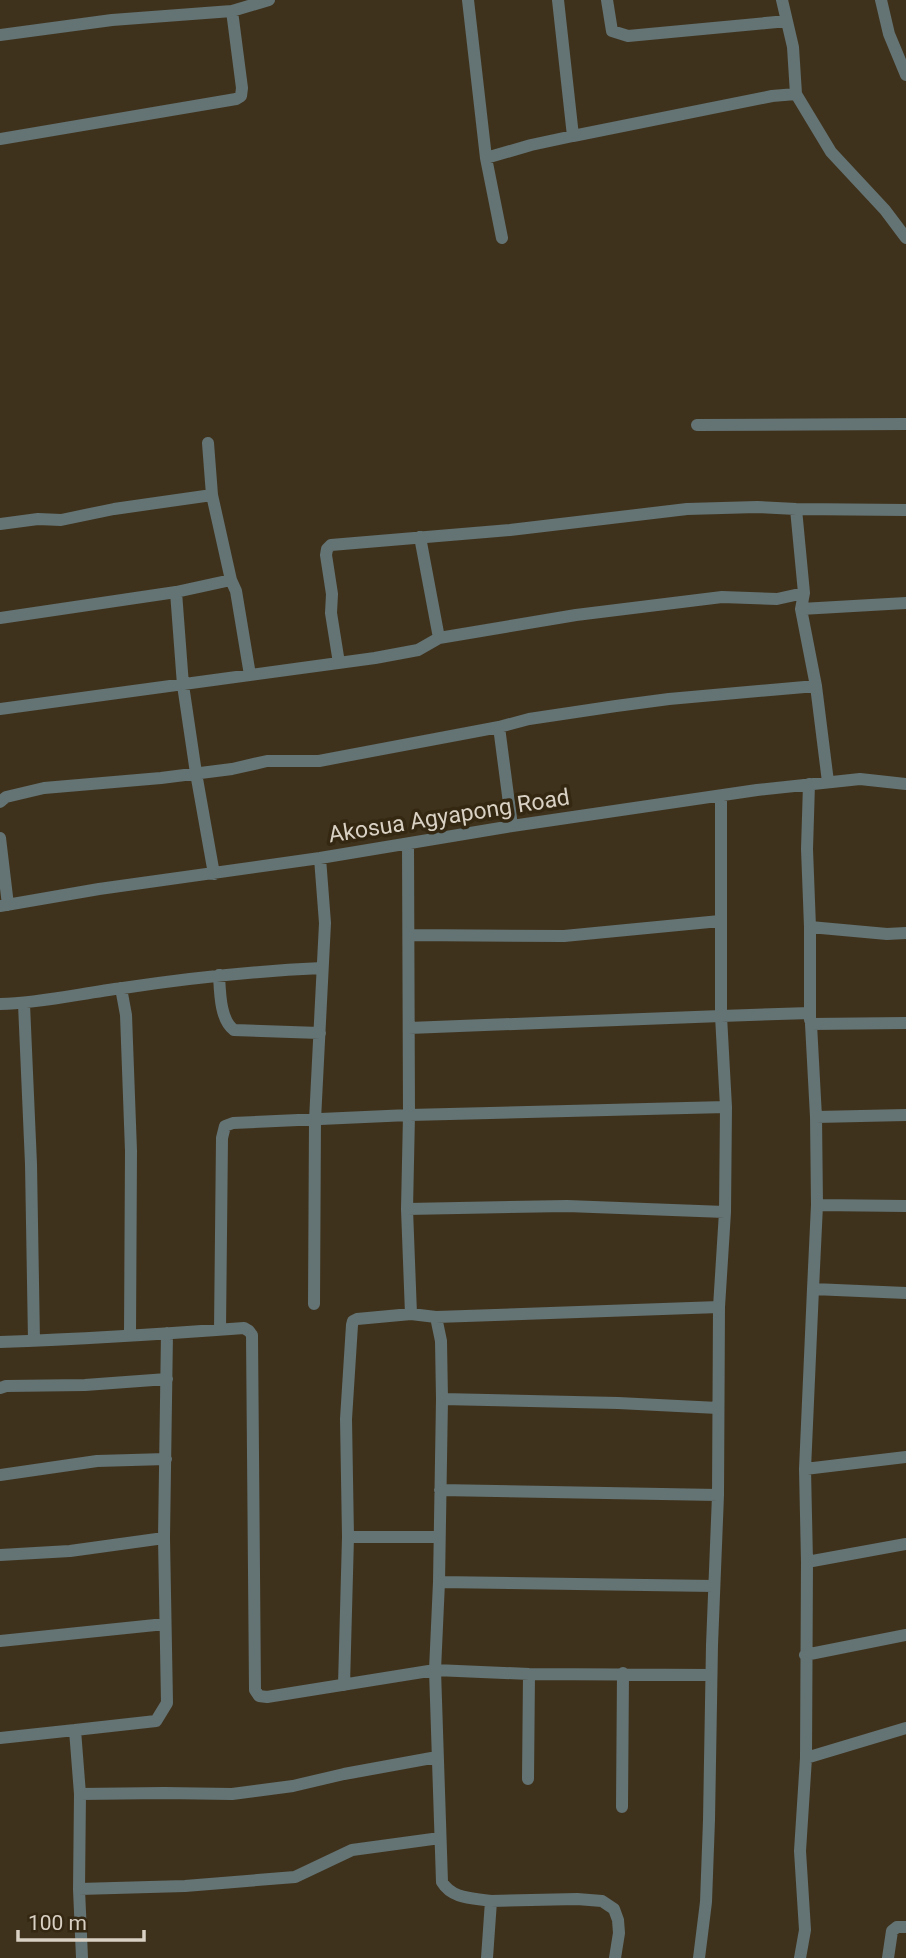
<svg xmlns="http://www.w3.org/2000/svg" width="906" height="1958" viewBox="0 0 906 1958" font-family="Roboto,sans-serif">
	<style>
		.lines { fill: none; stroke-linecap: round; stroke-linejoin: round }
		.minor { stroke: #647374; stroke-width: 12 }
		.labels { text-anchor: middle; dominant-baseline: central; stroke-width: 7; stroke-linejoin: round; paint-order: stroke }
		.street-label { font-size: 23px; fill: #d9d1c4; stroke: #352812 }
	</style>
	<rect width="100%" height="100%" fill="#3f321c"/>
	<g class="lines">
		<!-- minor -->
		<path class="minor" d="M468,0L486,158L502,238
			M558,0L573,136L772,96L796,94L793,47L782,0
			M607,0L612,31L628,36L787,21
			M881,0L889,34L906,75
			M0,35L112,20L232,11L269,0
			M796,94L831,152L885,210L906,238
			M0,139L236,99L241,96L242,88L232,11
			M486,158L531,145L573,136
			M697,425L906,424
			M208,443L212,495L231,580L236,591L250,675
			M796,509L804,593L801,609L816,686L828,782
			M0,524L38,519L61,520L114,509L212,495
			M420,537L439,638
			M176,592L183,685L196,773L214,874
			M801,609L906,603
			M0,618L176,592L231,580
			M339,663L331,613L332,594L326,555L327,549L331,545L510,530L687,509L757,507L796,509L906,510
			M0,709L375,658L418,650L439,638L576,615L722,597L777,599L804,593
			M499,727L512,826
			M809,784L807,849L810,927V1020
			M721,796V1016L810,1013
			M0,802L6,797L44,788L161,778L232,769L267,761H319L499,727L529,719L616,706L669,699L816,686
			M0,838L8,905
			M408,844L409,1115L407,1209L411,1314L436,1317L441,1341L442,1399L439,1582L435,1670L442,1882C452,1899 473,1898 491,1901L487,1958
			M0,906L99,889L320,858L512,826L757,790L860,779L906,784
			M810,927L887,934L906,933
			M409,935L564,936L720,921
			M219,975C220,992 220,1020 234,1030L320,1033
			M121,988L126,1015L131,1151L130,1335
			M0,1004C42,1003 82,993 123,988C189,978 255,971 322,968
			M24,1004L31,1164L34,1341
			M906,1023L811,1024L816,1117L817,1205L813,1289L906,1293
			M409,1028L721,1016L726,1107L725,1212L719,1307L718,1495L712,1645L709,1820L706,1902L699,1958
			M816,1117L906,1115
			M817,1205L906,1206
			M407,1209L567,1206L725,1212
			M314,1304L315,1120L325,923L320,858
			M436,1317L719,1307
			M220,1330L222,1138L225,1126L233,1123L409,1115L726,1107
			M167,1333L164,1538L167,1703L156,1721L75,1730L80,1794L79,1889L185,1886L295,1877L352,1850L440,1838
			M0,1342C82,1339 163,1334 244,1328L249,1331L252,1335L255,1690L259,1696L267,1697L435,1670L529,1674L711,1675
			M0,1388L6,1386L85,1385L167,1379
			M442,1399L618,1403L718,1408
			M805,1469L906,1457
			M0,1475L97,1461L166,1459
			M440,1490L718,1495
			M348,1537H439
			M0,1555L70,1551L164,1538
			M807,1562L906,1544
			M439,1582L714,1586
			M0,1641L165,1624
			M805,1655L906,1635
			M344,1685L348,1537L346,1419L352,1325L353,1321L357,1319L411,1314
			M0,1738L75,1730
			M806,1758L906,1728
			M528,1779L529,1674
			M80,1794L164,1793L232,1794L293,1786L344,1774L437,1757
			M622,1807L623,1673
			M79,1889L82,1958
			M491,1901L577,1899L602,1901L614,1909L618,1920L619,1933L615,1958
			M800,1958L805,1930L800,1851L806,1758L807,1562L805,1469L813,1289
			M888,1958L892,1931L897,1927H906"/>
	</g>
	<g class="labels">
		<!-- street labels -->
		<g class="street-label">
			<text transform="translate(449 816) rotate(-9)">Akosua Agyapong Road</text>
		</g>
	</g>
	<!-- scale -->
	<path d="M18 1930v10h126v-10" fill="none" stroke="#d9d1c4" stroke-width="3.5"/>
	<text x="28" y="1930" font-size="21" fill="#d9d1c4" stroke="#352812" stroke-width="5" paint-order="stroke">100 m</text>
</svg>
